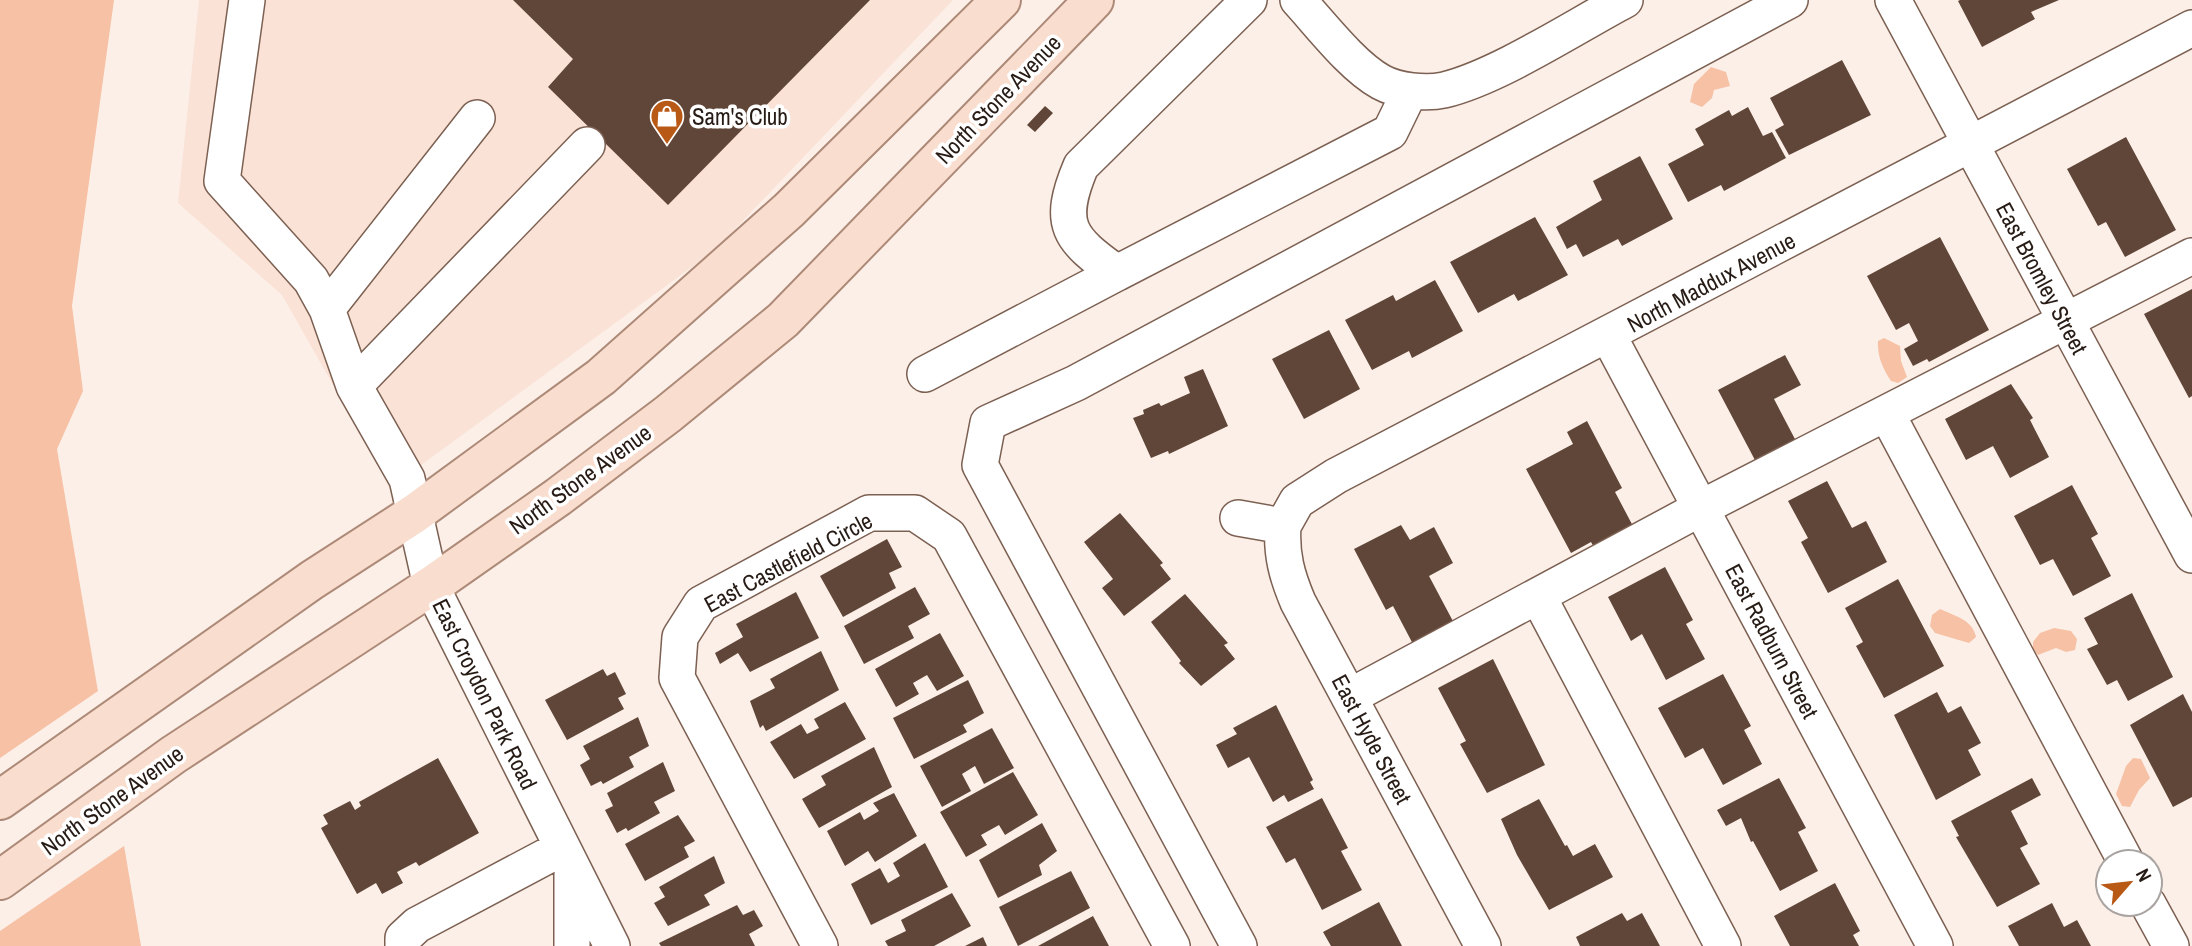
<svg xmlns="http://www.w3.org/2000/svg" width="2192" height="946" viewBox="0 0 2192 946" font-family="'Archivo Narrow',sans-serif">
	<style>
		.built { fill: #fae2d6 }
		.water { fill: #f6c1a4 }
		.pier { fill: #fcefe8 }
		.building { fill: #604638 }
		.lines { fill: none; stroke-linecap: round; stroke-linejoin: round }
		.minor-casing { stroke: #7c6052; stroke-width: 38 }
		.major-casing { stroke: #ad8a78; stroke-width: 42 }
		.minor { stroke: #fff; stroke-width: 35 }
		.major { stroke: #f9ddce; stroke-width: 38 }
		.labels { text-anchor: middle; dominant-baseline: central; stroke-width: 7; stroke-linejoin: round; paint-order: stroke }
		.street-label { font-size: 23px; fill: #271b15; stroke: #fff }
		.poi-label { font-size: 23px; fill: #271b15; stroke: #fff; text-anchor: start }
	</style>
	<rect width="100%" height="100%" fill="#fcefe8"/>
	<!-- built -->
	<path class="built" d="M199,0H953L715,250L391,487L282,295L178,203Z"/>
	<!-- water -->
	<path class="water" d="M0,0H114L72,306L83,391L57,449L141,946H0Z
		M1711,67L1726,72L1730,86L1714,90L1712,98L1702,107L1690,102L1694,84Z
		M1884,338L1900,346L1901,361L1907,377L1898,383L1891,381C1883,369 1877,356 1878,341Z
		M1940,609C1955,616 1973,620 1976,637L1969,643L1935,633L1930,626L1932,615Z
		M2054,628L2071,631L2077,639L2075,650L2066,652L2056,648L2038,655L2033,649V642L2040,633Z
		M2133,758L2141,759L2150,778L2139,790L2130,807L2122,806L2116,794L2126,766Z"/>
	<!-- pier -->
	<path class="pier" d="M101,689L127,844L0,931V758Z"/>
	<!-- building -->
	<path class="building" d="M513,0H870L668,205L548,87L573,59Z
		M1960,0H2059L2031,12L2035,19L1982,47L1958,1Z
		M1842,60L1871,115L1789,155L1775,130L1784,125L1770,98Z
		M1045,106L1053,113L1035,132L1027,125Z
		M1748,107L1763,136L1772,132L1786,158L1724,191L1721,185L1688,202L1668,164L1704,145L1695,129L1729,110L1732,116Z
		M2126,137L2176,230L2125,257L2106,222L2098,226L2067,169Z
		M1640,156L1673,219L1622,246L1618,239L1583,257L1576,244L1567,249L1556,227L1602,200L1593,181Z
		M1535,217L1568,275L1518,301L1514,294L1478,313L1450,262Z
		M1940,237L1989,330L1929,362L1927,359L1913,366L1904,349L1918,341L1909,323L1896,330L1867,276Z
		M1435,280L1463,331L1412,358L1409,351L1372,370L1345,320L1393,295L1396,301Z
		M2192,289V396L2189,398L2144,314Z
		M1329,330L1360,389L1304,419L1272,359Z
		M1785,355L1801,385L1774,399L1796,441L1756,462L1718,390Z
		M1203,369L1228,426L1169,454L1168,451L1151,458L1133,418L1144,414L1143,410L1159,403L1161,406L1190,393L1184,377Z
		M2011,384L2033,418L2030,420L2049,457L2010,478L1993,446L1966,460L1945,419Z
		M1587,421L1622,488L1615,492L1634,528L1595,549L1591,542L1571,553L1526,469L1573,444L1567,432Z
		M1827,481L1852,528L1866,521L1887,562L1828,593L1801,542L1808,538L1788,501Z
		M2072,485L2098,534L2091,538L2111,576L2073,596L2053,559L2040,565L2014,516Z
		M1120,513L1163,563L1160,565L1171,579L1124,616L1102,588L1113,579L1084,542Z
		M1401,525L1410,540L1434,527L1453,563L1429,576L1455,625L1414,646L1393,606L1386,610L1354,549Z
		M887,539L902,567L889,573L896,588L843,617L820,576Z
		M1665,567L1693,620L1686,624L1705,659L1666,680L1642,634L1631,641L1608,597Z
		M1898,579L1944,666L1884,698L1856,646L1863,642L1845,608Z
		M915,587L930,614L908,626L914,638L864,664L844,626Z
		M796,592L819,638L750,672L738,653L720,664L715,653L743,637L736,624Z
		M2132,593L2173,677L2128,701L2117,680L2107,685L2087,649L2098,644L2084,618Z
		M1185,594L1228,643L1224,645L1235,659L1201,686L1179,663L1181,661L1151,622Z
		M940,633L964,676L937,691L927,675L913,683L919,694L896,707L875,669Z
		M821,651L839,690L766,731L763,725L760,728L750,701L775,688L770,679Z
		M1493,659L1545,765L1487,793L1460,744L1466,741L1438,688Z
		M603,669L607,676L615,672L626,694L618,698L624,709L567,740L545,700Z
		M1723,674L1751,726L1744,730L1762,764L1723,785L1703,748L1685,758L1658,708Z
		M968,680L984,713L963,725L967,732L914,759L893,718Z
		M1937,692L1948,713L1961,706L1981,743L1968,750L1981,775L1936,800L1894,715Z
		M2183,694L2192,712V797L2173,807L2130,725Z
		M845,702L866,739L794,779L770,742L801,724L807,734L819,728L814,719Z
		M1276,705L1313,780L1310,782L1314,789L1288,802L1284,795L1273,802L1249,757L1228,768L1216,745L1237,734L1233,728Z
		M638,717L649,746L629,757L634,767L603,784L601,781L591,786L580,765L590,759L583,746Z
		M992,728L1014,768L984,784L975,766L962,774L971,791L942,807L920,766Z
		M874,747L892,787L819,828L802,799L826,785L821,776Z
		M438,758L479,833L419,866L416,862L397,872L403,883L382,894L376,883L357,894L321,828L328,824L323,815L350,801L355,810L361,806L359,802Z
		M663,762L675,791L654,802L660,813L628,831L626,828L617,833L605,810L613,806L607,793Z
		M1013,772L1038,815L1005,835L999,825L981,835L987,845L966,857L940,812Z
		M1779,778L1806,828L1798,832L1818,871L1780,891L1753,841L1751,842L1741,818L1726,826L1717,810Z
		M2032,778L2041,795L2011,811L2028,844L2020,848L2040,884L1997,907L1956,837L1959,836L1951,821Z
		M894,793L917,836L875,862L868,851L845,866L827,831L860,812L864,820L879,811L873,803Z
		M1322,798L1348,848L1341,851L1362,890L1322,910L1295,858L1286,863L1266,827Z
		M1539,799L1565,846L1567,845L1573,856L1595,844L1613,877L1549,910L1517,855L1501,819Z
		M678,815L695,841L684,847L689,857L645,881L625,844Z
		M1042,823L1057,851L1039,865L1042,875L998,898L979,860Z
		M925,843L948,887L871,925L851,884L880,868L888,883L900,876L893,863Z
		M714,856L725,883L704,895L710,905L668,926L654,903L665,897L659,887Z
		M1071,871L1090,908L1018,946L999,907Z
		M1835,883L1860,931L1853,935L1859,946H1790L1774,916Z
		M952,893L971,926L934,946H888L885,941L906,931L901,920Z
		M1379,902L1402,946H1331L1323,932Z
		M2052,903L2064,927L2077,920L2091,946H2019L2008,926Z
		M737,905L743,915L754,910L763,926L749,934L755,946H661L659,943Z
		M1622,913L1627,921L1642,913L1660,946H1580L1576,937Z
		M1093,916L1109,946H1038Z
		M983,937L987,946H965Z"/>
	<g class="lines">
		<defs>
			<path id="minor" d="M247,0L222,181L311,280L327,309L354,386L407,479L431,586L612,946
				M1249,0L1081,166C1056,225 1069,239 1117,273L1390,132L1410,91
				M1298,0C1321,25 1352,66 1381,82C1397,91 1426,94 1444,90C1498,77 1574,27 1625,0
				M1893,0L2192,555
				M327,309L477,118
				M1608,335L1935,946
				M925,374L1117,273
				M354,386L587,145
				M1887,414L2126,862
				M1238,518L1283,526L1297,501L1336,476L2192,28
				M1283,526C1281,555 1287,576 1298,602L1483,946
				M1538,596L1723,946
				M1349,697L1701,508L2192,256
				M2148,904L2171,946
				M403,946V938L417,925L562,848
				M572,946V875
				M820,946L677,678L680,637L701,604L869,513H915L949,536L1172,946
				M1239,946L980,465L988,423L1076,383L1790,0"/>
			<path id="major" d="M0,800L312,580L414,514L601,377L789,210L1001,0
				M0,880L173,755L431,586L558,497L668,414L783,320L1094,0"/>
		</defs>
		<!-- minor casing -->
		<use href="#minor" class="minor-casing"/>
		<!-- major casing -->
		<use href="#major" class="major-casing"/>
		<!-- minor -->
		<use href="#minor" class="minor"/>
		<!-- major -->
		<use href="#major" class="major"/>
	</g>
	<!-- icons -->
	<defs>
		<symbol id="shop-pin" viewBox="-11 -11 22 30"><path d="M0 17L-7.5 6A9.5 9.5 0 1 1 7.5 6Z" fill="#b95916" stroke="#fff"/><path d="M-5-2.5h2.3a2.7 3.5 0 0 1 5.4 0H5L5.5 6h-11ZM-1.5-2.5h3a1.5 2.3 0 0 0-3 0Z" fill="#fff"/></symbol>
	</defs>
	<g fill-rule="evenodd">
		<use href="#shop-pin" x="648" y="97" width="38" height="52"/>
	</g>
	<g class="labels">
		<!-- street labels -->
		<g class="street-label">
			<text transform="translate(998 99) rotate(-46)">North Stone Avenue</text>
			<text transform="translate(2042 278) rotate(62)">East Bromley Street</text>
			<text transform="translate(1711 282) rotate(-28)">North Maddux Avenue</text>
			<text transform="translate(580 479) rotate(-36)">North Stone Avenue</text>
			<text transform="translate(788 562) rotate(-28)">East Castlefield Circle</text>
			<text transform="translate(1772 641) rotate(62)">East Radburn Street</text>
			<text transform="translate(485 694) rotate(64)">East Croydon Park Road</text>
			<text transform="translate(1372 739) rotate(62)">East Hyde Street</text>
			<text transform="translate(112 800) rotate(-36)">North Stone Avenue</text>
		</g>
		<!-- poi labels -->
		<g class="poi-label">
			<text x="692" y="116">Sam's Club</text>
		</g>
	</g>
	<!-- north arrow -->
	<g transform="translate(2129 883) rotate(62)"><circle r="33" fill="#ffffff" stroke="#a9a4a1" stroke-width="2"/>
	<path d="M0-5L12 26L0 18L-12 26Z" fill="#b95916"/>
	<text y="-10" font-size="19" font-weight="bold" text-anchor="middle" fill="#271b15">N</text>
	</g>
</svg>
